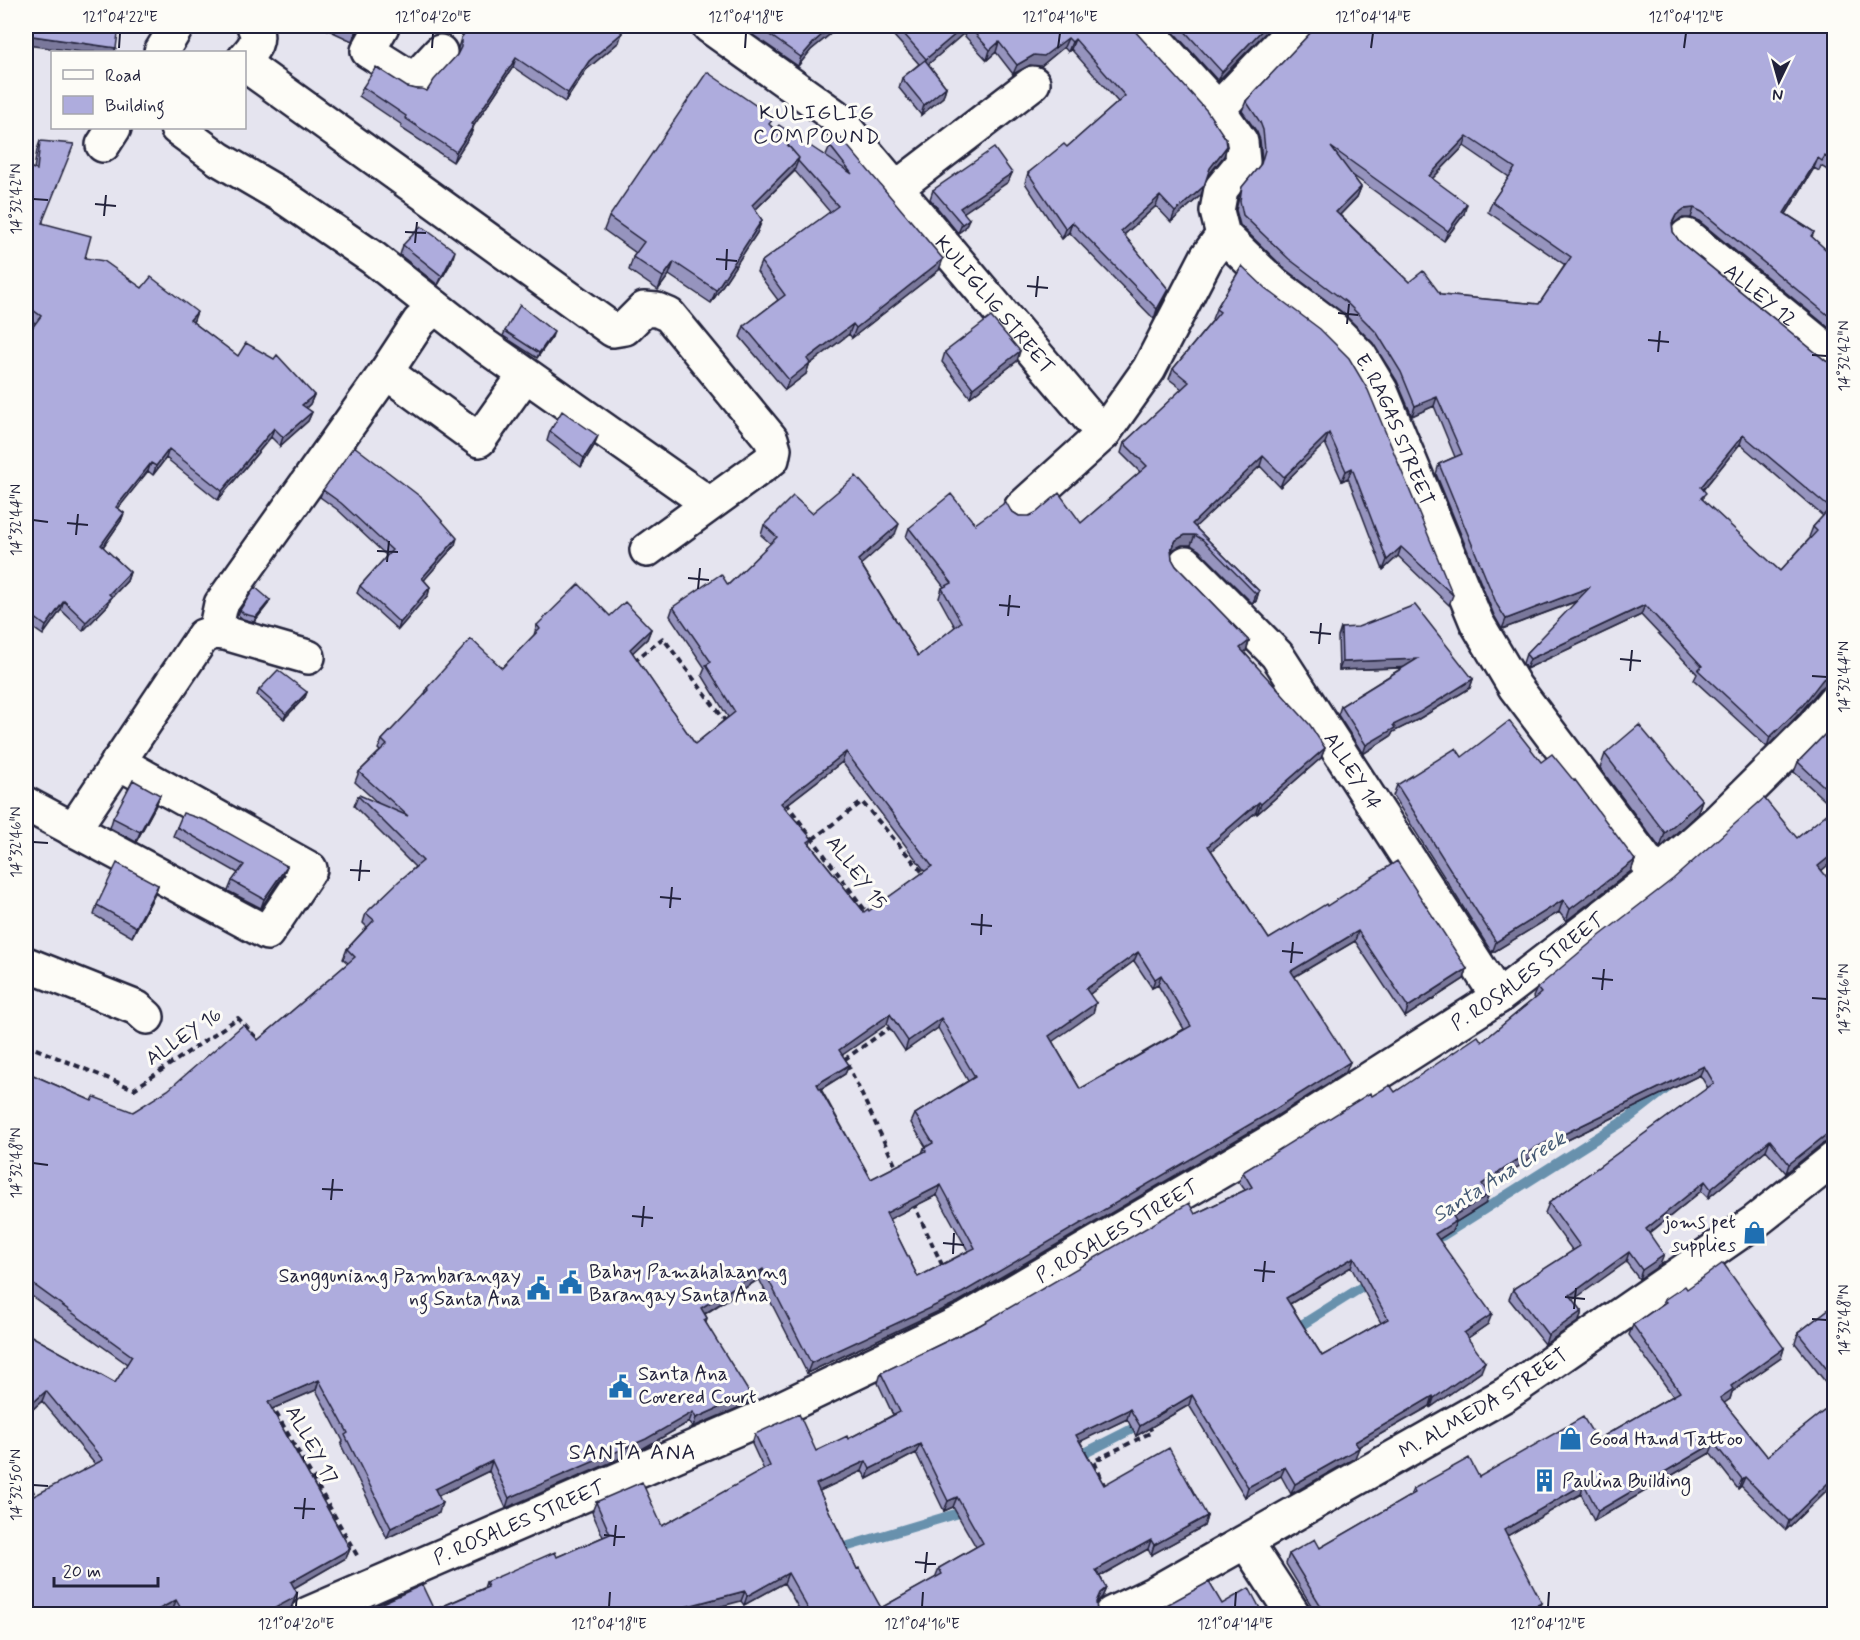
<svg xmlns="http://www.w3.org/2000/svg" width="1860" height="1640" viewBox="0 0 1860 1640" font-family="Mynerve,sans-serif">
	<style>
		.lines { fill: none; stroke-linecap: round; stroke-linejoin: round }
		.stream { stroke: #6891ad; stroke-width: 10 }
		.minor-casing { stroke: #22223b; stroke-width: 38 }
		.major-casing { stroke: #22223b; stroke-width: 38 }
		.path { stroke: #22223b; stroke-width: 4; stroke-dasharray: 6 4.5; stroke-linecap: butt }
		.minor { stroke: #fdfcf7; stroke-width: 33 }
		.major { stroke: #fdfcf7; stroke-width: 33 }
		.wall { fill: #9694be; stroke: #22223b; stroke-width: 1.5; fill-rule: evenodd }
		.shaded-wall { fill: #7a789b; stroke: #22223b; stroke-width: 1.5 }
		.building { fill: #aeacdd; stroke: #22223b; stroke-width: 1.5; fill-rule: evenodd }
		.ticks { fill: none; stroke: #22223b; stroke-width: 2 }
		.labels { text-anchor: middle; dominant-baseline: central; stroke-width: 6; stroke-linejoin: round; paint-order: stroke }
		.street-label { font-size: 20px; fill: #22223b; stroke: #fdfcf7 }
		.poi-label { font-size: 20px; fill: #22223b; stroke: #fdfcf7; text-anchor: start }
		.neighbourhood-label { font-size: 21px; letter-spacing: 1.5px; fill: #22223b; stroke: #fdfcf7 }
		.water-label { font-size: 21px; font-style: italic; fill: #455a74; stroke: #fdfcf7 }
		.quarter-label { font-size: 22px; letter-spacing: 1.5px; fill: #22223b; stroke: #fdfcf7 }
		.neatline { fill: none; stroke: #22223b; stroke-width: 2 }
		.ticks-label { font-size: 15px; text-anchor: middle; fill: #22223b }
	</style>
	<rect width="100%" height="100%" fill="#e5e4ef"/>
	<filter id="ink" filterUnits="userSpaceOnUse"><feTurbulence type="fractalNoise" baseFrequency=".0167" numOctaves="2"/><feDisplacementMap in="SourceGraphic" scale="12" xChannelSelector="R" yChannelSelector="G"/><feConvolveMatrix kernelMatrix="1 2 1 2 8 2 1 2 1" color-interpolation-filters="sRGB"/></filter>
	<g filter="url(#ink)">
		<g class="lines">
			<!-- stream -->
			<path class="stream" d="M1442,1236L1630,1117L1667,1088
				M1292,1331L1373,1280
				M1075,1458L1144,1423
				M835,1550L969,1510"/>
			<defs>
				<g id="minor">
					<path d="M382,26L368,51L414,80L440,52"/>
					<path id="s1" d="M709,26L835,116L1103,434"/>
					<path id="s2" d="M1143,26L1218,109L1241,142L1243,162L1221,189L1217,211L1223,235L1273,283L1329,325L1360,356L1381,391L1477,623L1515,687L1657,875"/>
					<path d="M161,52L177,26"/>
					<path d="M244,59C254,48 261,40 254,26"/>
					<path d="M244,64L613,330L625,328L644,309L657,310L669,315L771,439L774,449L772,459L647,550"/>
					<path d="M1218,109L1297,26"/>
					<path d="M177,128L219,159L284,197L373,258L485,346L708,503"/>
					<path d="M103,145L114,128"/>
					<path d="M896,188L1033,83"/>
					<path id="s3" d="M1687,236L1834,356"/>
					<path d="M386,372L479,440L525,375"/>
					<path d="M1021,508L1103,434L1149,369L1207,257L1223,235"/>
					<path id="s4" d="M1186,563L1277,655L1498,997"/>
					<path d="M215,632L221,604L386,372L419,322L435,307"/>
					<path d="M26,804L267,933L310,869L118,762"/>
					<path d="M73,830L203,636L215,632L225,633L308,657"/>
					<path d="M26,964L137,1008L147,1017"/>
					<path d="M1246,1542L1293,1614"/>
					<path id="s5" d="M308,1614L759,1419L967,1319L1277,1138L1498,997L1657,875L1719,820L1813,727L1834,701"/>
				</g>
				<g id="major">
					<path id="s6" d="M1111,1614L1151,1595L1506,1394L1756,1221L1834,1159"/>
				</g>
			</defs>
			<!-- minor casing -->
			<use href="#minor" class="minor-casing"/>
			<!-- major casing -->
			<use href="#major" class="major-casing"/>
			<!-- path -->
			<path class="path" d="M634,661L663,638L726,722
				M786,803L867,913
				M813,839L862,802L925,875
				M892,1026L845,1059L897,1169
				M26,1045L134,1089L238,1018L260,1042
				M913,1203L944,1269
				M271,1404L358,1557
				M26,1479L36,1499
				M1105,1487L1094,1461L1152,1432L1149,1426"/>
			<!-- minor -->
			<use href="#minor" class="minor"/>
			<!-- major -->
			<use href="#major" class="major"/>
		</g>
		<!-- wall -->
		<path class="wall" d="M320,26H361L352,41Z
			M455,26H623L619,29V42L586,70L565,102L513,67L474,125L471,134L453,162L401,128L402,125L359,96L363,87H407L427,91L458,54V48L461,38L465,32Z
			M740,26H840L811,50L798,66Z
			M885,26H1131L1133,29L1227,146L1224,156L1207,176L1201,195L1171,222L1156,206L1124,235L1168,289L1164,299L1154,319L1069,232L1062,239L1025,183L1028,173L1067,147L1118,102L1071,49L1068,52L1064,47L1041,66L1030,65L1013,74L996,52L987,60L963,34L928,64L946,87L943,97L921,115L899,88L902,78L919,64Z
			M1168,26H1272L1218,81Z
			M1315,26H1834V174L1821,166L1819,171L1814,168L1786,214L1814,232L1812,237L1834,257V332L1699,221L1691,218H1681L1672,225L1673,232L1679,241L1826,361L1834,364V683H1828L1820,689L1799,714L1767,747L1694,680L1697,674L1641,615L1526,669L1523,663L1526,654L1578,601L1502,629L1494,615L1436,474L1439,464L1455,457L1434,406L1412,416L1397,381L1373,343L1342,312L1285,269L1240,225L1236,210L1239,197L1242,187L1260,165L1262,160L1260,140L1257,132L1242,111L1246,101L1315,28ZM1464,146L1509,177L1492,202L1488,212L1565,265L1539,304L1441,295L1409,282L1340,215L1357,197L1361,187L1351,174L1444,241L1464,214L1432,179ZM1740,444L1823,516L1813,527L1809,537L1810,538L1780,571L1703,501V490Z
			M771,126L775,130L826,156L830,146L939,270L852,338L849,334L809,365L806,374L785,390L740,337L744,326L778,300L757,272L761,262L830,212L795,171L755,210L762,220L757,233L711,303L669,275L658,290L629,270L633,257L636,253L604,230L609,217Z
			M40,141L43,223L85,258L142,288L194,320L193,322L238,356L314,395L310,404L306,408L312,412L308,421L280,446L271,437L218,500L166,458L153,475L148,471L118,508L124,513L121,521L103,547L130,572L127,581L111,598L108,605L83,631L61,610L43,635L26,623V336L35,323L26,316V218L29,219L30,207L26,205V166L34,169L37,150Z
			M1012,173L1008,182L964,212L965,228L958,233L930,199L933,190Z
			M403,245L452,261L438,285L400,255Z
			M1242,266L1453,595L1449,605L1398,556L1383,570L1348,478L1342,481L1325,443L1280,487L1260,466L1195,527L1259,591L1256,601L1253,604L1199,550L1191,545H1182L1172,550L1171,552L1172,559L1176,566L1249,641L1246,651L1244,652L1325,748L1321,758L1257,814L1256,812L1211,850L1269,939L1327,906L1467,969L1464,979L1405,1017L1355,941L1294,977L1346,1072L1267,1122L958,1302L807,1373L759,1279L705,1314L707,1318L706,1323L747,1404L693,1427L689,1422L642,1449L506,1508L489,1471L438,1496L439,1513L387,1538L341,1445L343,1441L316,1390L272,1409L350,1549L346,1558L294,1588L291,1608L278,1614H175L95,1464L42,1401L26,1415V1333L115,1383L127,1364L26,1292V1072L92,1101L133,1112L258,1040L348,963L343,959L347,949L367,927L363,923L366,913L415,867L354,806L358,796L379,804L355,782L359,772L380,751L378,749L382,740L424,696L427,688L502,668L534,635L537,625L610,616L651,629L647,639L632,653L695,744L728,717L702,675L705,668L670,616L673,607L728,585L771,544L761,535L764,525L812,513L895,534L861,564L918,656L955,627L939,598L942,588L944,587L906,537L909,528L975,524L1011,511L1019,516L1081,523L1140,472L1121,453L1124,443L1182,389L1169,379L1173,369L1213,320L1212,319L1216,309ZM842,762L925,871L869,911L864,912L810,844L812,839L784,807ZM1134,961L1152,988L1158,985L1184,1029L1080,1089L1052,1041L1093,1013L1090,994ZM887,1024L905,1051L938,1028L968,1081L915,1114L911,1123L926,1147L924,1148L922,1153L871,1179L821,1089L845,1074L849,1065L842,1055ZM937,1195L968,1251L918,1277L889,1219Z
			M505,331L552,337L537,358L503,336Z
			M945,352L1017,361L970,397L942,362Z
			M550,431L594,446L581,467L547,441Z
			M323,490L455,545L424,580L430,587L428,595L398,630L357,593L360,586L387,556L338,510L320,497Z
			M270,600L268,604L254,622L243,619L238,615L240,610Z
			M1341,628L1473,679L1470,688L1417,720L1393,732L1391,736L1363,754L1338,715L1341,706L1402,668L1339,670L1338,637Z
			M259,690L307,692L305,697L284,719L257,695Z
			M1834,725V860L1822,870L1832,1140L1822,1144L1786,1173L1766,1150L1708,1198L1701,1191L1649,1234L1660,1265L1639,1279L1626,1262L1573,1299L1582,1311L1579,1321L1545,1344L1509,1299L1513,1289L1573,1251L1545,1213L1549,1203L1708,1088L1700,1075L1531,1158L1486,1189L1489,1194L1485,1204L1456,1222L1452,1231L1439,1239L1488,1324L1468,1338L1481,1372L1431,1407L1430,1406L1358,1447L1355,1458L1291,1494L1281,1476L1245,1497L1189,1405L1136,1436L1127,1419L1080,1441L1104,1485L1207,1516L1204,1526L1151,1555L1148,1549L1100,1576L1106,1588L1102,1597L1096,1603L1097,1612L1100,1614H802L784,1583L744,1605L741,1601L434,1610L484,1588L486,1582L557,1557L603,1537L592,1512L596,1502L662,1526L764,1470L752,1444L755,1434L816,1451L848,1439L893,1415L878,1383L881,1373L980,1325L1195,1214L1245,1190L1239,1182L1243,1172L1372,1096L1395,1092L1482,1042L1534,999L1533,997L1537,988L1797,838L1834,809L1794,772L1798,762ZM1351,1267L1381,1323L1322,1356L1290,1304ZM916,1453L944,1511L953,1507L976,1547L939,1568L935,1578L881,1608L857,1569L819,1491L862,1471L867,1479Z
			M1605,754L1702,800L1697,814L1660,848L1600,768Z
			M1462,757L1541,762L1635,860L1631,871L1566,921L1559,912L1492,953L1393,796L1397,785Z
			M160,795L156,805L136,842L110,828L113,818Z
			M177,827L287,866L283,875L261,908L228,891L232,881L238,873L173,836Z
			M158,885L155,894L132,937L94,915L97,905Z
			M1834,1176V1189L1831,1185Z
			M1687,1289L1784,1348L1781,1358L1732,1392L1730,1399L1724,1403L1767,1456L1834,1403V1497L1828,1489L1786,1530L1741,1486L1738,1489L1710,1453L1594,1521L1581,1494L1507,1536L1538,1612L1314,1610L1286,1564L1289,1554L1320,1548L1410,1496L1413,1489L1479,1477L1597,1440L1673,1396L1629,1335L1633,1325L1662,1304L1664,1300Z
			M1834,1305V1393L1795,1343L1798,1333Z"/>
		<!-- shaded-wall -->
		<path class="shaded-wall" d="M359,26H361L352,41L356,31Z
			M832,26H840L811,50L798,66L801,57L815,41Z
			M965,26H966L963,34L923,69L926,59Z
			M1266,26H1272L1218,81L1222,72Z
			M622,33L619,42L586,70L565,102L568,93L589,61Z
			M26,35L116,48L114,52H82L26,45Z
			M1068,38L1064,47L1041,66L1030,65L1013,74L1017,65L1034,55Z
			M1075,39L1071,49L1068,52L1072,42Z
			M999,42L996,52L987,60L990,50Z
			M516,58L513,67L469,133L472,124Z
			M946,87L943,97L921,115L924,105Z
			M474,125L471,134L453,162L456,152Z
			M1467,136L1464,146L1425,186L1429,176Z
			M1227,146L1224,156L1206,178L1210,168Z
			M799,158L794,171L747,218L752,205Z
			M1818,158L1814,168L1781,222L1784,213Z
			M1012,173L1008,182L957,217L960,208Z
			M1204,186L1201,195L1171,222L1175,212Z
			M1361,187L1357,197L1333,222L1336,212Z
			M1160,196L1156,206L1117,241L1121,231Z
			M1467,204L1464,214L1444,241L1448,231Z
			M1694,208L1691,218H1681L1672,225L1669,232L1676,215L1684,209Z
			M969,219L965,228L958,233L962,224Z
			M762,220L757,233L711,303L716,290Z
			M1072,222L1069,232L1062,239L1066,229Z
			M455,251L452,261L438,285L442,276Z
			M943,259L939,270L852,338L856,328Z
			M674,262L669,275L658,290L663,277Z
			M1168,289L1164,299L1154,319L1157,309Z
			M197,312L194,320L187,329L190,320Z
			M853,324L849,334L809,365L806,374L785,390L789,380L807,359Z
			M554,332L552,337L537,358L539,353Z
			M1020,351L1017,361L970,397L973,388Z
			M314,395L310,404L299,414L302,405Z
			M1437,397L1434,406L1412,416L1415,406Z
			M312,412L308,421L280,446L283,437Z
			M274,428L271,437L218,500L222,491Z
			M1329,433L1325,443L1280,487L1284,477Z
			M1743,435L1740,444L1697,497L1701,487Z
			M598,436L594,446L581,467L584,458Z
			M169,449L166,458L153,475L156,466Z
			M1263,456L1260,466L1188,534L1192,524Z
			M151,463L148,471L113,515L116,507Z
			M1352,468L1348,478L1342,481L1346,471Z
			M124,513L121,521L98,554L101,545Z
			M899,524L895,534L855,570L858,560Z
			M1185,535H1195L1191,545H1182L1172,550L1168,559L1176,540Z
			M457,538L455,545L419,586L422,578Z
			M1401,547L1398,556L1383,570L1387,560Z
			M130,572L127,581L111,598L108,605L83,631L86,622L109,594Z
			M430,587L428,595L398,630L400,623Z
			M1590,587L1587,597L1502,629L1506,619Z
			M1259,591L1256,601L1253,604L1256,594Z
			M270,600L268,604L254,622L256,617Z
			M64,601L61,610L43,635L46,626Z
			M1645,605L1641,615L1526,669L1530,659Z
			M651,629L647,639L626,659L630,649Z
			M1249,641L1246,651L1237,658L1240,648Z
			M1417,659L1414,667L1339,670L1342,662Z
			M1834,673V683H1828L1820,689L1799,714L1767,747L1770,737L1823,679L1831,674Z
			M1473,679L1470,688L1417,720L1393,732L1391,736L1363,754L1366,745L1393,725Z
			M307,692L305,697L284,719L286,714Z
			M1325,748L1321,758L1257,814L1261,804Z
			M846,752L842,762L777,812L781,803Z
			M160,795L156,805L136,842L140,832Z
			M1702,800L1697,814L1660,848L1665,833Z
			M1259,802L1256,812L1205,856L1208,846Z
			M1834,853V860L1815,876L1818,866Z
			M1635,860L1631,871L1566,921L1570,909Z
			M287,866L283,875L261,908L264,899Z
			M158,885L155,894L132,937L136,927Z
			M1563,900L1559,912L1492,953L1496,942Z
			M1358,931L1355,941L1287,981L1291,971Z
			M1138,952L1134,961L1083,999L1086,989Z
			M1467,969L1464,979L1405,1017L1408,1007Z
			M1161,975L1158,985L1152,988L1155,979Z
			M1096,1003L1093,1013L1046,1046L1049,1036Z
			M890,1014L887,1024L835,1060L839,1050Z
			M941,1018L938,1028L905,1051L908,1041Z
			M1350,1062L1346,1072L1267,1122L958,1302L807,1373L811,1363Z
			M849,1065L845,1074L814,1093L817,1084Z
			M1704,1066L1700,1075L1531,1158L1479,1194L1482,1184L1535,1148Z
			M1834,1131V1141L1832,1140L1822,1144L1786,1173L1789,1164L1826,1135Z
			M1770,1140L1766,1150L1708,1198L1711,1189Z
			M1705,1181L1701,1191L1642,1239L1646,1229Z
			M941,1185L937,1195L882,1223L886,1213Z
			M1489,1194L1485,1204L1456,1222L1452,1231L1432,1244L1435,1234L1453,1216Z
			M1629,1252L1626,1262L1566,1305L1570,1295Z
			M1664,1255L1660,1265L1639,1279L1642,1270Z
			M1354,1257L1351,1267L1283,1308L1286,1298Z
			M763,1269L759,1279L698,1318L701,1308Z
			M1582,1311L1579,1321L1545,1344L1548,1335Z
			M1492,1314L1488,1324L1461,1343L1464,1333Z
			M1784,1348L1781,1358L1732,1392L1730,1399L1717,1408L1720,1398L1731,1386Z
			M1485,1362L1481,1372L1431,1407L1434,1398Z
			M319,1380L316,1390L265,1412L268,1402Z
			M46,1391L42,1401L26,1415V1409Z
			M750,1394L747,1404L693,1427L696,1418Z
			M1192,1395L1189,1405L1136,1436L1140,1426Z
			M1433,1396L1430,1406L1351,1451L1355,1442Z
			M1130,1409L1127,1419L1073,1445L1076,1435Z
			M693,1412L689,1422L642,1449L506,1508L509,1498Z
			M1714,1443L1710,1453L1594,1521L1598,1511Z
			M920,1444L916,1453L867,1479L870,1469Z
			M1359,1448L1355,1458L1291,1494L1295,1484Z
			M492,1461L489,1471L431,1499L435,1489Z
			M866,1461L862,1471L813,1494L816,1484Z
			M1285,1467L1281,1476L1245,1497L1248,1487Z
			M1745,1477L1741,1486L1738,1489L1742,1479Z
			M1832,1479L1828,1489L1786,1530L1789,1521Z
			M1584,1484L1581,1494L1500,1540L1504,1530Z
			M957,1497L953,1507L944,1511L948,1501Z
			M442,1503L439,1513L387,1538L391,1528Z
			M1207,1516L1204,1526L1151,1555L1154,1545Z
			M1151,1540L1148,1549L1093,1580L1096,1570Z
			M350,1549L346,1558L287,1592L291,1582Z
			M788,1573L784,1583L744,1605L747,1596Z
			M1106,1588L1102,1597L1096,1603L1100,1593Z
			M745,1591L741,1601L691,1614H658Z
			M297,1593L291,1608L278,1614H264Z
			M176,1600L173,1610L165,1614H150Z
			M1542,1603L1538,1612L1533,1614H1522L1524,1610Z"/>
		<!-- building -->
		<path class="building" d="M26,26H119L116,48L26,35Z
			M343,26H359L356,31Z
			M470,26H616L622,33L589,61L568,93L516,58L472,124L474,125L456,152L405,118L406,116L363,87L376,67L407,87L415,89H422L427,91L434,80L457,55L461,47V38Z
			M757,26H832L815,41L801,57Z
			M897,26H965L926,59Z
			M968,26H1131L1133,29L1207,111L1226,139L1227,146L1210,168L1204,186L1175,212L1160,196L1121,231L1168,289L1157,309L1072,222L1066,229L1028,173L1064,144L1067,147L1125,96L1075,39L1072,42L1068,38L1044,56L1034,55L1017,65L999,42L990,50Z
			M1180,26H1266L1222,72Z
			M1316,26H1834V162L1825,156L1822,161L1818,158L1784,213L1814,232L1811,236L1834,257V320L1702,212L1694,208L1684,209L1676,215L1672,223L1673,232L1679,241L1826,361L1834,364V673L1831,674L1823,679L1803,705L1770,737L1698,670L1702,666L1645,605L1530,659L1526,654L1590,587L1506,619L1497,605L1439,464L1462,454L1437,397L1415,406L1401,372L1377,333L1346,302L1289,259L1243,215L1240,201L1242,187L1261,164L1265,150L1263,130L1260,122L1246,101L1314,29ZM1467,136L1515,168L1492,202L1571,257L1539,304L1441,295L1423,271L1409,282L1336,212L1361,187L1331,147L1448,231L1467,204L1429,176ZM1743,435L1830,508L1813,527L1817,531L1780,571L1701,498L1706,493L1701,487Z
			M925,60L946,87L924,105L902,78Z
			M707,72L774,118L769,124L799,158L752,205L762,220L716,290L674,262L663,277L633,257L644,242L609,217Z
			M779,125L852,174L830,146L840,137L943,259L856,328L853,324L807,359L810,363L789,380L744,326L785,295L761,262L838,206L798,161L799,158L775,130Z
			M40,141L74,144L42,223L91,236L85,258L104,261L142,288L151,277L197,312L190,320L238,356L246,343L274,359L277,355L314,395L302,405L312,412L283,437L274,428L222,491L169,449L156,466L151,463L116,507L124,513L101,545L130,572L109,594L112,597L86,622L64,601L46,626L26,611V336L41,316L26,305V218L31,220L34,198L26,195V166L37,170Z
			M994,148L1012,173L960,208L969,219L962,224L933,190Z
			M421,226L455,251L442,276L403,245Z
			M1242,266L1265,288L1320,329L1349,358L1368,390L1453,595L1401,547L1387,560L1352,468L1346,471L1329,433L1284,477L1263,456L1192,524L1259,591L1256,594L1203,540L1195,535H1185L1176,540L1171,549L1172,559L1176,566L1249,641L1240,648L1310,725L1325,748L1261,804L1259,802L1208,846L1269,939L1326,904L1327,906L1397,861L1467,969L1408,1007L1358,931L1291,971L1350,1062L1271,1112L962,1293L811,1363L763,1269L701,1308L707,1318L704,1320L750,1394L696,1418L693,1412L646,1439L509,1498L492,1461L435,1489L442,1503L391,1528L345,1435L348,1433L319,1380L268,1402L350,1549L291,1582L297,1593L294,1598L264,1614H265H184L176,1600L150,1614H26V1500L103,1460L46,1391L26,1409V1333L115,1383L132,1356L26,1279V1072L92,1101L94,1097L133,1112L168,1090L243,1025L258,1040L355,957L347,949L374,920L366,913L399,881L423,861L358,796L359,795L408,816L359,772L387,745L382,740L429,690L427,688L471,639L502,668L540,629L537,625L579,584L610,616L625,602L651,629L630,649L695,744L735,712L706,665L711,662L673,607L721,574L728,585L777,537L764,525L793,496L812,513L856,476L899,524L858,560L918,656L961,622L942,588L952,583L909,528L951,494L975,524L1006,502L1011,511L1019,516H1029L1037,512L1059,493L1081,523L1147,466L1124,443L1189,382L1173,369L1220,312L1216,309ZM846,752L932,866L869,911L868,909L864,912L808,842L812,839L781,803ZM1138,952L1155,979L1161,975L1191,1026L1080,1089L1049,1036L1096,1003L1086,989ZM890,1014L908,1041L941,1018L975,1077L915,1114L933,1143L924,1148L926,1151L871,1179L817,1084L849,1065L839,1050ZM941,1185L975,1248L918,1277L886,1213Z
			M520,305L554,332L539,353L505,331Z
			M991,317L1020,351L973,388L945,352Z
			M562,411L598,436L584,458L550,431Z
			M354,446L422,498L457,538L422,578L430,587L400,623L360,586L392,550L341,503L323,490Z
			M255,587L270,600L256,617L244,614L240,610Z
			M1415,605L1473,679L1420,712L1393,725L1395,728L1366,745L1341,706L1417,659L1342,662L1341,628L1358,627Z
			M278,670L307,692L286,714L259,690Z
			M1509,721L1541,762L1552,754L1574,781L1575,780L1635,860L1570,909L1563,900L1496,942L1397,785L1456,748L1462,757Z
			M1639,725L1702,800L1665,833L1605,754Z
			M1834,725V796L1798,762Z
			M133,780L160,795L140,832L113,818Z
			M1764,798L1797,838L1834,808V853L1818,866L1834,886V1131L1826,1135L1789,1164L1770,1140L1711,1189L1705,1181L1646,1229L1664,1255L1642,1270L1629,1252L1570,1295L1582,1311L1548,1335L1513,1289L1580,1246L1549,1203L1714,1083L1704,1066L1535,1148L1482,1184L1489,1194L1453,1216L1456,1221L1435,1234L1492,1314L1464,1333L1485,1362L1434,1398L1433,1396L1355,1442L1359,1448L1295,1484L1285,1467L1248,1487L1192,1395L1140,1426L1130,1409L1076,1435L1104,1485L1169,1448L1207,1516L1154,1545L1151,1540L1096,1570L1106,1588L1100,1593L1096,1602L1097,1612L1100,1614H811L788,1573L747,1596L745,1591L658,1614H358L422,1585L434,1610L488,1587L486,1582L555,1552L557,1557L610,1534L596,1502L642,1482L662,1526L770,1466L755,1434L799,1414L816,1451L847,1436L848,1439L900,1412L881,1373L980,1325L1189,1203L1195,1214L1252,1187L1243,1172L1370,1093L1372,1096L1390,1085L1395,1092L1478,1036L1482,1042L1541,993L1537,988L1593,941L1673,879ZM1354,1257L1388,1319L1322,1356L1286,1298ZM920,1444L948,1501L957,1497L983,1543L939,1568L942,1574L881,1608L859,1568L857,1569L816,1484L866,1461L870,1469Z
			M183,813L207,821L287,866L264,899L232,881L244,865L177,827Z
			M117,863L158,885L136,927L97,905Z
			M1723,1263L1784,1348L1731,1386L1733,1389L1720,1398L1767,1456L1834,1403V1483L1832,1479L1789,1521L1745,1477L1742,1479L1714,1443L1598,1511L1584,1484L1504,1530L1542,1603L1524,1610L1522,1614H1311L1314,1611L1321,1606L1289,1554L1315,1539L1320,1548L1415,1493L1413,1489L1469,1458L1479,1477L1583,1417L1597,1440L1680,1392L1633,1325L1666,1302L1664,1300L1685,1286L1687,1289Z
			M1834,1305V1378L1798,1333Z
			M1209,1582L1222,1604L1249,1588L1263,1614H1150Z"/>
	</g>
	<!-- ticks -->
	<path class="ticks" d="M119,48L120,33M432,48L433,33M745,48L746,33M1058,48L1060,33M1371,48L1373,33M1684,48L1686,33M33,199L48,200M95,204L116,206M104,216L106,195M405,232L426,233M415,243L417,222M716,259L737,261M726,270L727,249M1027,286L1048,288M1036,297L1038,276M1338,313L1358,315M1347,324L1349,304M1648,340L1669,342M1658,352L1660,331M1812,355L1827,356M33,520L48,522M67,523L88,525M76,535L78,514M377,551L398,552M387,562L389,541M688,578L709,580M698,589L700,568M999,605L1020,607M1008,616L1010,595M1310,632L1331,634M1319,644L1321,623M1620,659L1641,661M1630,671L1632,650M1812,676L1827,677M33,842L48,843M350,870L370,871M359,881L361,860M660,897L681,899M670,908L672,887M971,924L992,926M981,935L982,914M1282,951L1303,953M1291,963L1293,942M1592,978L1613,980M1602,990L1604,969M1812,998L1827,999M33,1163L48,1165M322,1189L343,1190M331,1200L333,1179M632,1216L653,1218M642,1227L644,1206M943,1243L964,1245M953,1254L954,1233M1254,1270L1275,1272M1263,1282L1265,1261M1565,1297L1585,1299M1574,1309L1576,1288M1812,1319L1827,1320M33,1485L48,1486M294,1508L315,1509M303,1519L305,1498M604,1535L625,1537M614,1546L616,1525M915,1562L936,1564M925,1573L927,1552M296,1607L297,1592M609,1607L610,1592M922,1607L923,1592M1235,1607L1236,1592M1548,1607L1549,1592"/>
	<!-- icons -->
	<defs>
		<symbol id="shop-bare" viewBox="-9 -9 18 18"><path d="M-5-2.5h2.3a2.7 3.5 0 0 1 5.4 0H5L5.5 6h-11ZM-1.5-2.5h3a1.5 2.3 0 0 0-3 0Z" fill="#1f6fb2" stroke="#fdfcf7" stroke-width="2.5" paint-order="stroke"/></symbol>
		<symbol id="civic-bare" viewBox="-9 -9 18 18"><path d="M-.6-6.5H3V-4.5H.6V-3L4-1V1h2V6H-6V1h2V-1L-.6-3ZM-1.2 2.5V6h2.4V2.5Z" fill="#1f6fb2" stroke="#fdfcf7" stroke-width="2.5" paint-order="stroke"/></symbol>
		<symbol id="building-bare" viewBox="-9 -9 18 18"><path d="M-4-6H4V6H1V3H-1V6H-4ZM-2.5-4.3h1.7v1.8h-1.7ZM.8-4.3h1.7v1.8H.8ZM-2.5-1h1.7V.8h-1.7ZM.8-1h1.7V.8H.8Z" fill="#1f6fb2" stroke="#fdfcf7" stroke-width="2.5" paint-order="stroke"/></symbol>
	</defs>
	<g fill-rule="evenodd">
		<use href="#shop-bare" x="1738" y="1216" width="33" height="33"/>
		<use href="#civic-bare" x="554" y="1266" width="33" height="33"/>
		<use href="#civic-bare" x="522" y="1272" width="33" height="33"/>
		<use href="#civic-bare" x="604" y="1370" width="33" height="33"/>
		<use href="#shop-bare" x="1554" y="1422" width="33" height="33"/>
		<use href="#building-bare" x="1528" y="1464" width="33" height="33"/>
	</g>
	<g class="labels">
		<!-- street labels -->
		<g class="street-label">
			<text stroke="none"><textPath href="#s3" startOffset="94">ALLEY 12</textPath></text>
			<text stroke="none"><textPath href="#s1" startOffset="402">KULIGLIG STREET</textPath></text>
			<text stroke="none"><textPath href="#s2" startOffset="519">E. RAGAS STREET</textPath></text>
			<text stroke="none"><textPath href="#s4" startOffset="268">ALLEY 14</textPath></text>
			<text transform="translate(856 873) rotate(53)">ALLEY 15</text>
			<text stroke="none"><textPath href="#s5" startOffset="1382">P. ROSALES STREET</textPath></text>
			<text transform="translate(184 1037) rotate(-34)">ALLEY 16</text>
			<text stroke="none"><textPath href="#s5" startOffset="896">P. ROSALES STREET</textPath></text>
			<text stroke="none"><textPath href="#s6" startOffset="428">M. ALMEDA STREET</textPath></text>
			<text transform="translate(311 1445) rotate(61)">ALLEY 17</text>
			<text stroke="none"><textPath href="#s5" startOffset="230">P. ROSALES STREET</textPath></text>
		</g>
		<!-- poi labels -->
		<g class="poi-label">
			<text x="1736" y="1222" text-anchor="end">joms pet<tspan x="1736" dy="23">supplies</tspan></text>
			<text x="589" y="1272">Bahay Pamahalaan ng<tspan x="589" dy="23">Barangay Santa Ana</tspan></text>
			<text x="521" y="1276" text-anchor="end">Sangguniang Pambarangay<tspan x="521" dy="23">ng Santa Ana</tspan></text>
			<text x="638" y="1374">Santa Ana<tspan x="638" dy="23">Covered Court</tspan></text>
			<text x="1589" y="1439">Good Hand Tattoo</text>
			<text x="1562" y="1481">Paulina Building</text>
		</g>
		<!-- neighbourhood labels -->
		<g class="neighbourhood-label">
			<text x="817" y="113">KULIGLIG<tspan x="817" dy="24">COMPOUND</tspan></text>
		</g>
		<!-- water labels -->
		<g class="water-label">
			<text transform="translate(1499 1177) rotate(-32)">Santa Ana Creek</text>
		</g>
		<!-- quarter labels -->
		<g class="quarter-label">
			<text x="633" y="1453">SANTA ANA</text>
		</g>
	</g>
	<!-- margin -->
	<rect width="1860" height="1640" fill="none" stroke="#fdfcf7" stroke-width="66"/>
	<!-- legend -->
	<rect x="51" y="51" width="195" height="78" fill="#fdfcf7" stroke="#a5a5ac" stroke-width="1.5"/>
	<rect x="63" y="70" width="30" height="9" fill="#fdfcf7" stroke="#a5a5ac" stroke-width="1.5"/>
	<text x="105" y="81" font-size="18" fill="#22223b">Road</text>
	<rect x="63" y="96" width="30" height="18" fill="#aeacdd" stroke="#a5a5ac" stroke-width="1.5"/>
	<text x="105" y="111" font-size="18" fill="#22223b">Building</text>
	<!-- north arrow -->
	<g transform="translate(1779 81) rotate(185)" stroke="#fdfcf7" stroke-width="4.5" paint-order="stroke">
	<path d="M0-4.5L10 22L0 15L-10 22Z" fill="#22223b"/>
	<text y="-9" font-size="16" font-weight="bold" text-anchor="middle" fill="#22223b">N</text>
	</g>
	<!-- scale -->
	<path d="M54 1577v9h104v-9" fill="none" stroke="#22223b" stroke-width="3"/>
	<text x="63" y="1577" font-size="18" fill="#22223b" stroke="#fdfcf7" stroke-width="4.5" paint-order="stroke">20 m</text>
	<rect x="33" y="33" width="1794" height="1574" class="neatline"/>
	<g class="ticks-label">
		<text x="120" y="22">121°04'22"E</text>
		<text x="433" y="22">121°04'20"E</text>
		<text x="746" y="22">121°04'18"E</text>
		<text x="1060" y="22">121°04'16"E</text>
		<text x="1373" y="22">121°04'14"E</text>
		<text x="1686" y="22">121°04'12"E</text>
		<text transform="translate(16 199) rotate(-90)" y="5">14°32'42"N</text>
		<text transform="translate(1844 356) rotate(-90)" y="5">14°32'42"N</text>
		<text transform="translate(16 520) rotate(-90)" y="5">14°32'44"N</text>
		<text transform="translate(1844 677) rotate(-90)" y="5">14°32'44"N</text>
		<text transform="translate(16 842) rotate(-90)" y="5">14°32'46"N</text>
		<text transform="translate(1844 999) rotate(-90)" y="5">14°32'46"N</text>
		<text transform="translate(16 1163) rotate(-90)" y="5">14°32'48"N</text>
		<text transform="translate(1844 1320) rotate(-90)" y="5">14°32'48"N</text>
		<text transform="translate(16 1485) rotate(-90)" y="5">14°32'50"N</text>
		<text x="296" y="1629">121°04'20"E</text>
		<text x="609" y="1629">121°04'18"E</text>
		<text x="922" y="1629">121°04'16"E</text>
		<text x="1235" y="1629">121°04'14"E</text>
		<text x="1548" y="1629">121°04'12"E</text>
	</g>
</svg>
